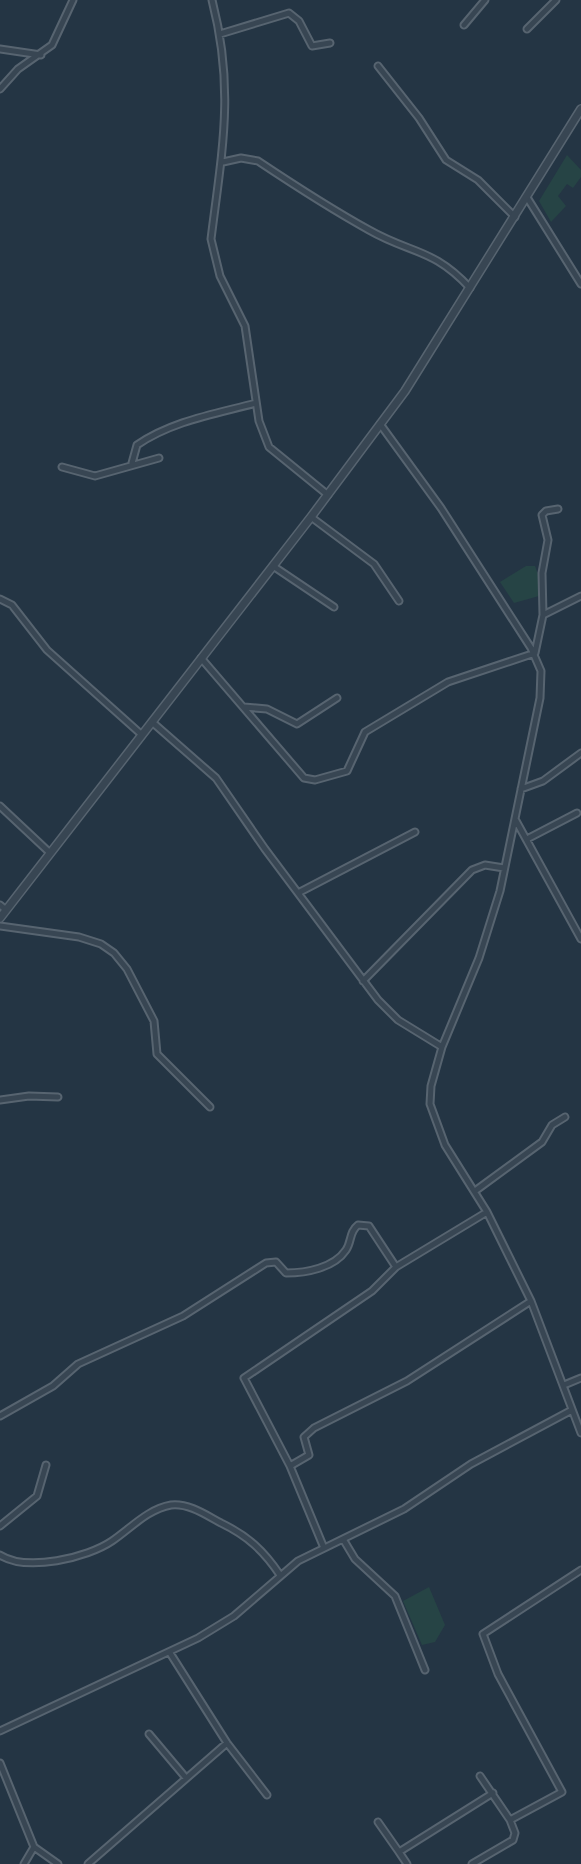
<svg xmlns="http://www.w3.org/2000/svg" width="581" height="1864" viewBox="0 0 581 1864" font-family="Rubik,sans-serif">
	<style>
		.green { fill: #264445 }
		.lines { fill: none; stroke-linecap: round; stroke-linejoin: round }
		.minor-casing { stroke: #576470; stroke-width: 9 }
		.tertiary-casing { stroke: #576470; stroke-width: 10 }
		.minor { stroke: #384653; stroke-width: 5 }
		.tertiary { stroke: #384653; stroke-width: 7 }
	</style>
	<rect width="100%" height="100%" fill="#243544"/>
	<!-- green -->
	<path class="green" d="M567,155L581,170V177L573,188L567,184L558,196L566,206L551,222L539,201Z
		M526,566H535L541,583L539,596L514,603L500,582Z
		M429,1587L445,1625L435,1642L422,1645L403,1601Z"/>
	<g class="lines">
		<defs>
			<path id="minor" d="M212,0C235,89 222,151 211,239L220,276L245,326L259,421L269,447L328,495
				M464,25L485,0
				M527,29L556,0
				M220,34L289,13L299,21L312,46L330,43
				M0,49L41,55
				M378,66L419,118L446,160L478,180L515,217
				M0,89L18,69L52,45L73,0
				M223,162L241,158L258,161C294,185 331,209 369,230C411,254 433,248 470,288
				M528,199L581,284
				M380,424L441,508L531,648L541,671L540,698L500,891L479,958L442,1047L431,1086L430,1104L445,1145L487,1212L531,1301L581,1433
				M132,463L137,445C172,421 215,414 256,403
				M62,467L95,476L159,458
				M311,517L374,564L399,601
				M273,566L334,607
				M0,599L12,605L47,650L142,735
				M543,615L542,573L548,540L542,515L546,511L558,509
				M201,658L304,778L315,780L347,771L365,732L448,682L535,653L543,615L581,596
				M244,707L267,709L297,724L337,698
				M152,722L216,778L265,849L378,1000L398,1020L442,1047
				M521,789L543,781L581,753
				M0,806L49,852
				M515,819L581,939
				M527,839L577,813
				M298,893L415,832
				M0,905L6,910
				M0,926L79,937L101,944L114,953L127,969L154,1021L157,1054L210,1107
				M363,981L472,870L485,865L504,868
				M0,1100L29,1096L58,1097
				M475,1191L542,1142L552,1125L565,1117
				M564,1385L581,1378
				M0,1416L53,1386L78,1364L183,1316L266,1263L276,1262L286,1273C306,1273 334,1268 346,1250C352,1241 349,1232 358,1225L369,1226L396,1267
				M290,1466L309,1455L304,1437L314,1428L407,1381L531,1301
				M0,1526L37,1496L46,1465
				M343,1539L355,1559L395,1596L425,1670
				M324,1548L290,1466L244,1378L372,1291L396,1267L487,1212
				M0,1555C27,1572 87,1558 112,1541C131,1528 148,1509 171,1505C189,1503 206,1515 221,1523C248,1536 264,1551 280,1575
				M170,1653L227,1743L267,1795
				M0,1731L198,1638L234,1616L298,1561L404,1509L471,1464L572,1410
				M149,1734L186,1778
				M0,1763L34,1847L24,1864
				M480,1776L510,1820
				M378,1822L399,1852
				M34,1847L58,1864
				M88,1864L227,1743
				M407,1864L399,1852L493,1793
				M472,1864L513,1840L515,1833L510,1820L562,1792L498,1674L483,1634L581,1570"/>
			<path id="tertiary" d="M0,918L311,517L405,391L581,109"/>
		</defs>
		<!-- minor casing -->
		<use href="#minor" class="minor-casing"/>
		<!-- tertiary casing -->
		<use href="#tertiary" class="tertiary-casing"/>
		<!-- minor -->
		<use href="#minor" class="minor"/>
		<!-- tertiary -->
		<use href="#tertiary" class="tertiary"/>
	</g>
</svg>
